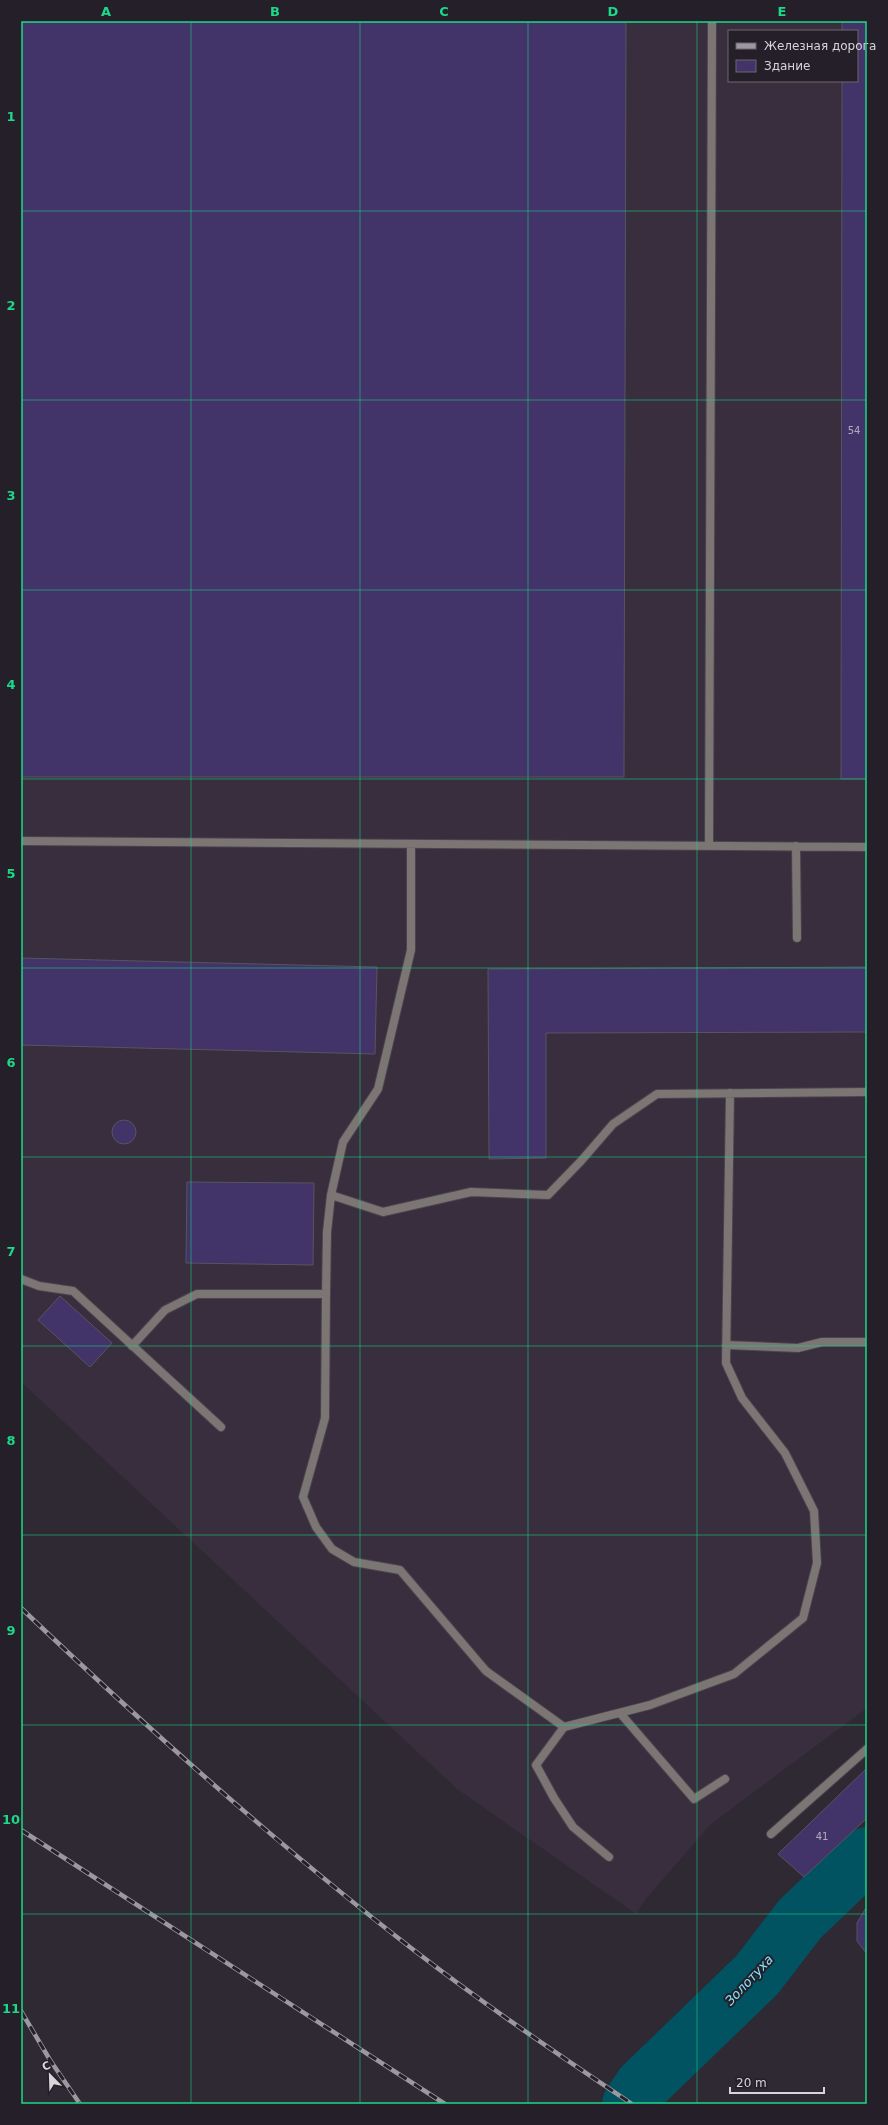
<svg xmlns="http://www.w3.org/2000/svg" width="888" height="2125" viewBox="0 0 888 2125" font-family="'DejaVu Sans',sans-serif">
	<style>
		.industrial { fill: #382e3d; fill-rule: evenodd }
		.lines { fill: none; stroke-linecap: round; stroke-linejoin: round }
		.river { stroke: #015362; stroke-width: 56 }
		.building { fill: #423469; stroke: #575560 }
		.service-casing { stroke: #49444d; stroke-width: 10 }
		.service { stroke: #7b7574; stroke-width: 8 }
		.rail-casing { stroke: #9c98a0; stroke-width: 4.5 }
		.rail { stroke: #241f28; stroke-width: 3; stroke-dasharray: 9; stroke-linecap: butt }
		.grid { fill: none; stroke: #1bd988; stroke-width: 1; stroke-opacity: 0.55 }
		.labels { text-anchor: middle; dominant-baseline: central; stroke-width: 4; stroke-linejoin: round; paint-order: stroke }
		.number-label { font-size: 10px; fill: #b2acbe }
		.water-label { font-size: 13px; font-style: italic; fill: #86e5fd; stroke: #241f28 }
		.neatline { fill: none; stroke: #1bd988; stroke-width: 1.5 }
		.grid-label { font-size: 13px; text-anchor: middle; font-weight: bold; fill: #1bd988 }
	</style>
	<rect width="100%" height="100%" fill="#2e2932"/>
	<!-- industrial -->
	<path class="industrial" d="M21,21H867V1708L711,1824L645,1900L636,1914L457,1789L21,1382ZM729,31H857V81H729Z"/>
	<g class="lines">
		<!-- river -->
		<path class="river" d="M630,2104L642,2086L757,1975L800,1919L867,1855"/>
	</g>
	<!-- building -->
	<path class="building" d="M21,21H626L624,777H21Z
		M842,21H867V779H841L842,81H857V31H842Z
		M21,958L377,967L375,1054L21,1045Z
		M867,967V1032L546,1033V1158L489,1159L488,969Z
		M112 1132a12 12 0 1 1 24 0a12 12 0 1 1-24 0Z
		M187,1182L314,1183L313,1265L186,1263Z
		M60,1296L112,1343L90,1367L38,1320Z
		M867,1768V1818L804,1877L778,1854Z
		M867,1906V1954L857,1941V1923Z"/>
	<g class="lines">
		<defs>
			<path id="service" d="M21,841L867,847
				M411,844V950L378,1089L343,1142L331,1195L383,1212L471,1192L548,1195L581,1161L613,1124L657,1094L867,1092
				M709,846L712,21
				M796,846L797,938
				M21,1279L39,1286L73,1291L221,1427
				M326,1294L325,1418L303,1497L316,1527L332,1549L354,1562L400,1570L486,1671L564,1727L650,1705L734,1674L803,1618L817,1563L814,1511L785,1453L742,1398L726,1363L730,1093
				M726,1345L798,1348L822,1342H867
				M132,1346L165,1310L197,1294H326L327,1232L331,1195
				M620,1713L694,1799L725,1779
				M564,1727L536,1765L554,1798L573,1827L609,1857
				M771,1834L867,1749"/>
		</defs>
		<!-- service casing -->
		<use href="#service" class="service-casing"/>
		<!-- service -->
		<use href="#service" class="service"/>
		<defs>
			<path id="rail" d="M21,1608C147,1728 277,1845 415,1951C485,2005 559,2055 632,2104
				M21,1830L445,2104
				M21,2011L50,2060L80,2104"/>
		</defs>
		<!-- rail casing -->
		<use href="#rail" class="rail-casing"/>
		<!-- rail -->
		<use href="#rail" class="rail"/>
	</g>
	<!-- grid -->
	<path class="grid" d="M191,21V2104M360,21V2104M528,21V2104M697,21V2104M21,211H867M21,400H867M21,590H867M21,779H867M21,968H867M21,1157H867M21,1346H867M21,1535H867M21,1725H867M21,1914H867"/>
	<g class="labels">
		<!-- number labels -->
		<g class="number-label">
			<text x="854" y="430">54</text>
			<text x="822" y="1836">41</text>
		</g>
		<!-- water labels -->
		<g class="water-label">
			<text transform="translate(749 1980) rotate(-47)">Золотуха</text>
		</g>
	</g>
	<!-- border -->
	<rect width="888" height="2125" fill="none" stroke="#241f28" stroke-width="44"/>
	<!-- legend -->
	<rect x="728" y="30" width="130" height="52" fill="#241f28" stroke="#6c676f"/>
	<rect x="736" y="43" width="20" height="6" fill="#9c98a0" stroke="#6c676f"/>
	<text x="764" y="50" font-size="12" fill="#d7d4da">Железная дорога</text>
	<rect x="736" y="60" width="20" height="12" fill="#423469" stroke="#6c676f"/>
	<text x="764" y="70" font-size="12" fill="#d7d4da">Здание</text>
	<!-- north arrow -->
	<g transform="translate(50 2075) rotate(337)" stroke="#241f28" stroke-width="3" paint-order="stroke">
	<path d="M0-3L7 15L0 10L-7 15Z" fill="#d7d4da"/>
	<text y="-6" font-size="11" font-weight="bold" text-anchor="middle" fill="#d7d4da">С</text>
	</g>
	<!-- scale -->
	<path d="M730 2087v6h94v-6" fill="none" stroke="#d7d4da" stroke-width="2"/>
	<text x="736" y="2087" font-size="12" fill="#d7d4da" stroke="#241f28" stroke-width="3" paint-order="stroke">20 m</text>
	<rect x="22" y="22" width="844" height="2081" class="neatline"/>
	<g class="grid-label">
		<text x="106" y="16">A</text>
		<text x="275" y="16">B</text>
		<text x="444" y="16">C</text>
		<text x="613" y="16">D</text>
		<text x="782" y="16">E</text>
		<text x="11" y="121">1</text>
		<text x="11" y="310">2</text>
		<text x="11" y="500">3</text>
		<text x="11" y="689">4</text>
		<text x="11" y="878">5</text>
		<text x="11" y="1067">6</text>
		<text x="11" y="1256">7</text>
		<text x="11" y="1445">8</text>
		<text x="11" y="1635">9</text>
		<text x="11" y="1824">10</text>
		<text x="11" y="2013">11</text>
	</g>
</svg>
